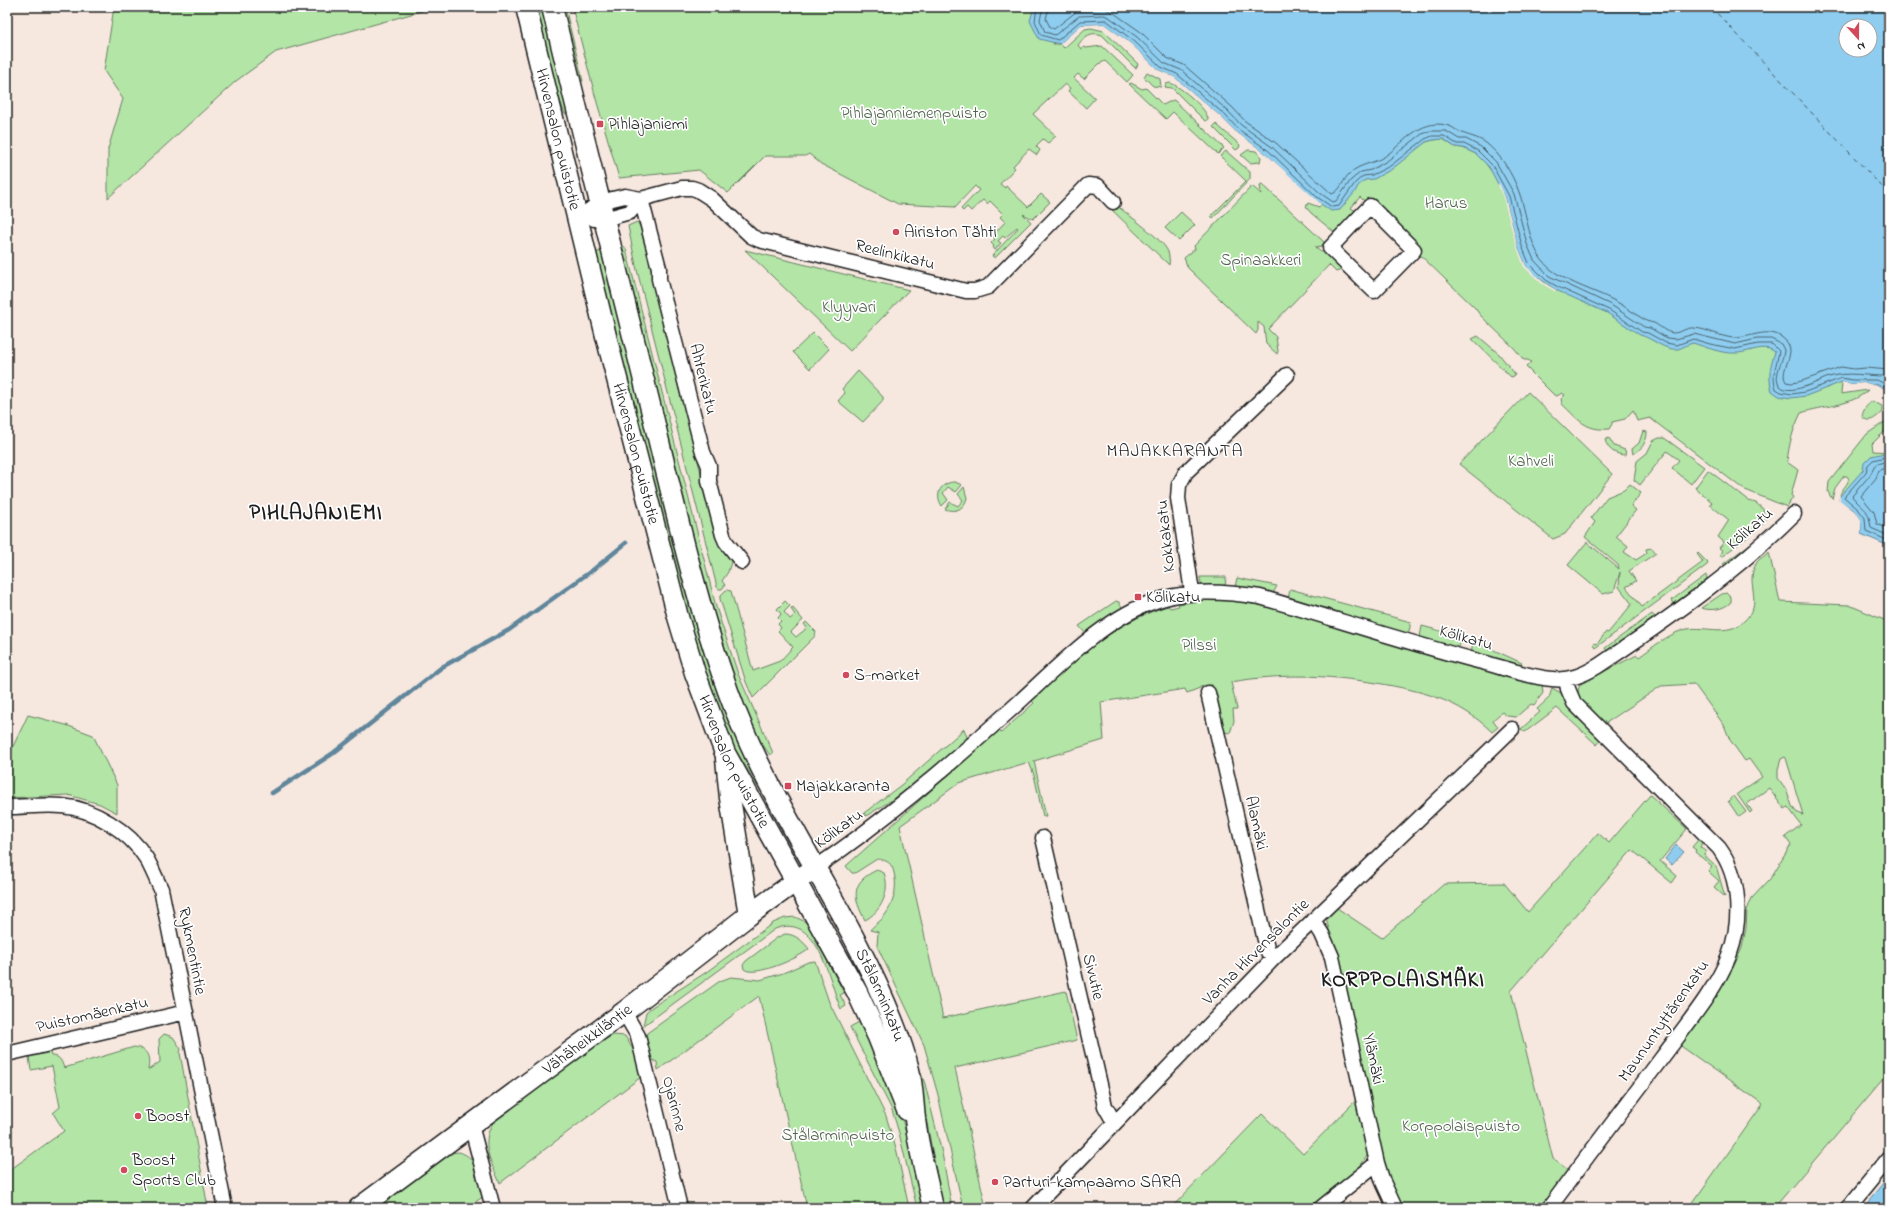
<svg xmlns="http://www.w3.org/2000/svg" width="1896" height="1215" viewBox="0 0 1896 1215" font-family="'Indie Flower',sans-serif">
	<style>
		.green { fill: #b2e5a6; stroke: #678061; fill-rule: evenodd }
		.water { fill: #8ecdef; stroke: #60869b; fill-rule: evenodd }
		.pier { fill: #f6e7df }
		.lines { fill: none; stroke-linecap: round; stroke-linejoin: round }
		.shore { stroke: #4a6370; stroke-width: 1 }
		.stream { stroke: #60869b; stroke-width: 4.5 }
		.ferry { stroke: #445a66; stroke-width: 1; stroke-dasharray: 5 4; stroke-linecap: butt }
		.street-casing { stroke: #1c1c1c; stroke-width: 17 }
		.secondary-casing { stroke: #1c1c1c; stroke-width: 23 }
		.street { stroke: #fff; stroke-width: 14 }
		.secondary { stroke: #fff; stroke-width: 20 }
		.poi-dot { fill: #d1495b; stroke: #fff; stroke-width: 1.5 }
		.labels { text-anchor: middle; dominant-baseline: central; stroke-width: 3.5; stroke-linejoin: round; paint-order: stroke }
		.park-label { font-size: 17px; fill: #50624c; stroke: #fff }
		.poi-label { font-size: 17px; fill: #1c1c1c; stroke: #fff; text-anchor: start }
		.street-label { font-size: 17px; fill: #1c1c1c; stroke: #fff }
		.neighbourhood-label { font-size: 18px; letter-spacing: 1px; fill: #1c1c1c; stroke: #fff }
		.district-label { font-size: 21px; font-weight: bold; letter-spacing: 1px; fill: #1c1c1c; stroke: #fff }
	</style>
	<rect width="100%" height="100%" fill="#f6e7df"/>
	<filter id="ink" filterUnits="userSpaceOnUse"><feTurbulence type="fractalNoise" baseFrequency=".025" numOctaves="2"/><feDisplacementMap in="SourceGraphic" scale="8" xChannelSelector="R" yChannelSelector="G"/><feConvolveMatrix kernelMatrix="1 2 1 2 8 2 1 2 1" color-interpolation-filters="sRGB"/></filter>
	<g filter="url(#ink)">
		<!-- green -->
		<path class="green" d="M114,7H436L276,52L236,81L108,198V149L123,99L104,71Z
			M534,7H544L570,113L565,114L549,71Z
			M559,7H565L583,81L581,82Z
			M572,7H1079L1053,44H1060L1064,48L1085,29L1091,28L1104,31L1138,64L1136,68L1134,67L1102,35C1091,31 1085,36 1078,45L1081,49L1084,47L1086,48L1102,46L1133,75L1127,82L1105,61L1099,64L1084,79L1078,74L1074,78L1095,98L1086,108L1068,91L1070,88L1065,84L1033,114L1056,136L1048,143L1043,139L1036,146L1040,150L1037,155L1029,149L1013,166L1015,168L1000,184L1005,188L1006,186L1028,207L1041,194L1050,202L1033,219L1023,214L1031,222L995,258L992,256L1018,228L1017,227L1005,238L1003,236L998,241L1001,243L995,250L993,247L994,246L991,243L995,239L992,236L1005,222L1000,217L1003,214L990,201L987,204L983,200L971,211L967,207L963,211L961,209L979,190L975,186L955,207L898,204L821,164L809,154L805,156H765L728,193L699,170L619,178L596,99Z
			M1147,72L1160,79L1161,87L1153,86L1144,77Z
			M1131,83L1142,89L1146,88L1163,105L1173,100L1175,101L1224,148L1218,154L1173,112L1166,119L1129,84Z
			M1170,83C1180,86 1209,110 1208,120L1205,121L1172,88L1165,87L1166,84Z
			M1216,124L1240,145L1239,148L1236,150L1213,127Z
			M1443,139L1455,147L1463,148L1476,154L1483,160L1495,176L1505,197L1581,283L1843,372L1841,394L1868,390C1850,407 1824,405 1801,413C1793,429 1789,444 1787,462L1798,470L1791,495L1793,497L1787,507L1743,489L1650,418L1637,421L1633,410L1625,419L1612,422V424L1609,429C1585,431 1578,419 1562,404L1561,399L1565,395L1562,393L1557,396L1554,395L1526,367L1531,362L1528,360H1524L1515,349L1480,315L1475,308L1360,197L1351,208L1356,211L1335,233L1311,213L1306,207L1308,203L1319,207L1321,204L1310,187L1365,180L1426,142L1433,140Z
			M1248,150L1256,151L1261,157L1260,162L1250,163L1241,155Z
			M1226,151L1250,172V179L1213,218L1211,216L1246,181L1220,156Z
			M1262,184L1324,242L1322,246L1315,247L1321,252H1331L1351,268L1345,274L1341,270L1336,272L1329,265L1268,329L1276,337L1278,351L1277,354L1266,344L1264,327L1258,322V330L1256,334L1188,268L1184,258L1195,249L1194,246L1252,186L1261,194L1260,185Z
			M1116,205C1127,214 1164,240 1168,252C1169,256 1170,261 1169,265L1111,209Z
			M1181,212L1195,225L1179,241L1165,228Z
			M637,222L642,229L680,393L705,488L731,562L728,572L722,581L725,585L722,589H719L717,587L636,266L628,226Z
			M624,246L626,249L716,607L738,674L773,753L770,755L751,728L708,604L619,247Z
			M604,250L761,785L758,787L732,744L700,661L595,253Z
			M745,250L909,290L850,351Z
			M813,333L829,349L810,369L793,352Z
			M1478,336L1499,354L1515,374L1514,376L1511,377L1472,339Z
			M858,371L883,397V401L863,422L838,401L845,393L842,389Z
			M1528,392L1612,474L1565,534L1553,539L1459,464Z
			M1872,401L1882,406V412C1875,418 1870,424 1862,417C1863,410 1866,406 1872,401Z
			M1889,419V427L1872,444L1873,451L1889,452L1857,513L1839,500C1840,489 1846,488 1849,479L1847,476H1844L1835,488L1832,499L1828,492L1829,482L1867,434Z
			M1643,431L1647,432C1647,442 1642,449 1633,454L1632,449L1639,443Z
			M1609,438L1614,446L1625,450L1626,455C1616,455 1608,450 1605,440Z
			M1659,438H1664L1670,442L1704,467L1691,484L1672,468L1679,460L1667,451L1640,485L1634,480L1637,461L1647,453L1653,441Z
			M1708,470L1749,501L1756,503L1763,509L1765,521L1757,530L1721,557L1720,554L1723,551L1719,548L1724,542L1718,537L1729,520L1710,505L1712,502L1695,488Z
			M955,482L962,485L956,492L948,487L943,493L948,500L942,506C934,494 941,482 955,482Z
			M1630,484L1641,493L1631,506L1636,510L1616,536L1628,546L1624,552L1636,560L1647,553L1646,549L1652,548L1656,553L1629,571L1636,581L1626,587L1642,607L1703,562L1697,554L1698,553L1708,563L1707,565L1595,648L1593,645L1595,643L1597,644L1606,632L1608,633L1632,604L1619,587L1620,572L1614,591L1603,594L1568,565L1587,542L1619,569L1618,565L1585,537L1595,522L1591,518L1607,497L1624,490Z
			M964,487L967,498C964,509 956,513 945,509L950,502L958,506L963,500L958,494Z
			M1750,544L1751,546L1725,566L1723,564Z
			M1769,552L1780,602L1849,605L1889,622V1072L1774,1208H1689L1763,1104L1678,1044L1733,968L1742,948L1746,928L1747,910L1752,898L1770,879L1791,845L1785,837L1801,825L1788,807L1785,809L1769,788L1747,804L1752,811L1750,813L1737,794L1762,777L1749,759L1745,761L1730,740L1724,725L1694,684L1661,686L1603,725C1594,715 1567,696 1583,682L1637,655L1639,657C1652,648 1667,635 1683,630C1703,624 1727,638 1744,621C1765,602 1744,584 1756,564C1758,559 1765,556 1769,552ZM1785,757L1786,758L1803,815L1796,812L1792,806L1787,791L1778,778V769L1781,759Z
			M1706,575L1707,579L1674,604L1672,600Z
			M1200,577H1226L1225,587L1204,585L1201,584Z
			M1237,578L1277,586L1272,595L1235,587Z
			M1290,589L1411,622L1409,631L1405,633L1288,600Z
			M726,590L731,591L753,671L780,661L793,647L778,631L781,628L778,624L781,621L778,618L781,614L777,609L785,601L790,606L784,612L790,619L795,615L791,609L792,607L803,620L791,632L796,637L807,628L804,624L806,622L816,632L815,636L753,698L746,682L720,599V596Z
			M1727,593L1731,597V602C1723,610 1711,611 1701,608L1722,594Z
			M1207,600L1235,601L1264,606L1508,677L1542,685L1543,693L1534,705L1531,704L1516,717L1507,716L1502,712L1493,720L1498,727L1492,732C1458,699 1422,691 1377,683C1324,675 1284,673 1231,682L1237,709H1233L1234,721L1230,733L1223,732L1212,685L1200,687V688L1187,693L1185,689L1101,702L1104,740L1034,761L1046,816H1043L1034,775L1029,762L959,783L900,826L943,1018L1066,991L1077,1040L955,1068L986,1208H963L938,1095L924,1045L877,946L878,932L870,930C873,926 878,923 882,919C893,906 898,889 894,873C892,863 887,860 877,859L855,873H852L846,866L999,730L1001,733L1034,703L1032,701C1077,660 1109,624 1168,606L1170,608L1179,606L1178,604Z
			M1116,601L1119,602L1123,609L1086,634L1079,626Z
			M1652,614L1655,617L1607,652L1605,648Z
			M1422,626L1463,637L1458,649L1420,637Z
			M1474,641L1522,663L1521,667L1471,652Z
			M1552,688L1561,693L1573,711L1602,739L1597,745L1557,708L1525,732L1521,729L1540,712L1537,709L1549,698Z
			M28,715L66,725L93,735L117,785V813L100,804L68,795L7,798V759Z
			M964,729L967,737L966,740C938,771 901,795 866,816L864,813L901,785Z
			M1650,795L1687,829L1660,861L1677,876L1672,883L1632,850L1511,991L1553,1159L1567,1169L1568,1173L1542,1208H1401L1386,1178L1326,917L1337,908L1382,938L1444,884L1504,883L1528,912L1598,833L1609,843Z
			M1734,796L1746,812L1739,817L1728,801Z
			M1698,840L1702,843L1700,847L1706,852L1704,855L1715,865L1717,869L1725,897L1714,887L1719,881L1708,871L1712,866L1695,852L1696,850L1692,847Z
			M877,870L884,873C891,891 881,912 865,920C853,898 850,882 877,870Z
			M795,917L806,922L810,928L844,993L840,995L846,1006L841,1009C828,980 819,912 775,929L643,1026L646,1012L652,1007L705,973L773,923L785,918Z
			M785,934C795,934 803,941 809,949C799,958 754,978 744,969L743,965L746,961L778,937Z
			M815,961L829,1002L886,1116L897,1152L909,1208H807L759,996L658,1070L657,1062L652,1060L646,1037L647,1033L720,981L731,977L760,980L783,973L808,962Z
			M898,1010L925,1084L942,1153L952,1208H943L920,1086Z
			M859,1022C895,1078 910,1144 924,1208H917L899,1133L892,1110L850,1027Z
			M164,1034L173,1037L181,1049L180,1053L208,1208H16L7,1195V1172L64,1131L53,1113L60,1107L52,1066L31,1070L29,1057L50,1052L51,1056C60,1056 61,1060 64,1068L134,1047C149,1049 150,1058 148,1070L160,1062L159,1039Z
			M613,1035L625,1036L637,1056L641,1077L500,1183C491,1162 479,1143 494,1121L596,1045Z
			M1357,1099L1369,1153L1355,1174L1314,1208H1171L1262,1114L1303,1154Z
			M459,1152C479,1158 480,1177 484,1196L467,1208H377L450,1153Z"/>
		<!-- water -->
		<path class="water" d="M1034,7H1889V384L1884,388L1876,384L1873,385L1866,383L1852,384L1842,382L1806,396L1791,398L1779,396L1772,391C1768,377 1770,366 1775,352C1764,343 1749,353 1736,353C1722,354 1706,347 1693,343C1688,344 1682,348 1678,349C1664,351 1653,338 1640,335L1607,313L1556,290L1533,274L1526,266L1518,247L1505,197L1489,167L1476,154L1463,148L1455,147L1443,139L1433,140L1426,142L1392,169L1374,179L1365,180L1358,186L1355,192L1340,210L1331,211L1315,200L1266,154L1236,132L1222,118L1174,77L1158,70L1131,44L1104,24L1081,25L1060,44L1039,39L1030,21ZM1846,26H1870V50H1846Z
			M1889,452V546L1861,534C1862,512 1856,512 1839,500L1840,496L1863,470L1864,463L1871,456Z
			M1676,845L1684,852L1672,865L1665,859Z
			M1889,1177V1208H1863Z"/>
		<!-- pier -->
		<path class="pier" d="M1104,24L1131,44L1158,70L1174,77L1222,118L1236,132L1266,154L1321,204L1320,206L1265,156L1234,134L1221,119L1173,78L1157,72L1130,45L1103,26L1082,27L1061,46L1060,44L1081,25Z
			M1499,183L1505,197L1518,247L1526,266L1544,283L1556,290V292L1542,284L1524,267L1517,248L1503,198L1498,185Z
			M1842,382L1852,384L1866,383L1873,385L1871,387L1866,385L1851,386L1842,384Z
			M1840,493V500L1857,513L1861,520V534L1859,533V521L1855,514L1838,501Z"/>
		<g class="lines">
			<!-- shore -->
			<path class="shore" d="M1037,7L1035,21L1041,35L1058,40L1080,21L1106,20L1134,41L1161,67L1177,74L1225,115L1238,129L1269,151L1317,197L1332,207L1339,206L1355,183L1363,176L1372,175L1390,166L1425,139L1432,136H1444L1457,144H1464L1478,151L1492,165L1509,196L1522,246L1529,263L1546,280L1558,287L1609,310L1642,332L1648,333L1666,343L1677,345L1693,339L1710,344L1735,349L1758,344H1772L1779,351C1777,365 1771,374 1776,389L1781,392L1792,394L1805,392L1842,378L1852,380H1877L1883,383L1889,381
				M1043,7L1040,20L1045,32L1055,35L1079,16L1104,15L1109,17L1137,37L1164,63L1181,70L1228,111L1241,125L1272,147L1320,193L1333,202L1336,201L1351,180L1361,172L1371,170L1387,161L1422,134L1432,131H1446L1459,139H1466L1481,147L1496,162L1514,194L1527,244L1534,260L1549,276L1611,305L1644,327L1650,328L1667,338L1676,339L1694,334L1735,344L1757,339H1771L1781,344L1784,350C1784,360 1772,376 1780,386C1789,396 1817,382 1826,378C1846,370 1869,377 1889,376
				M1049,7L1046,19L1050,27L1054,29L1077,11L1104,9L1111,11L1141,32L1167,58L1184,65L1232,107L1245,121L1276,143L1332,194C1341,191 1343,179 1350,173C1360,164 1372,164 1384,157C1403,144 1419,119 1446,125C1452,126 1455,130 1460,132C1468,136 1478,137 1486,143C1501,155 1512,173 1519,192C1529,219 1528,253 1553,271C1571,284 1593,290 1613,300C1624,305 1634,314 1645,320C1647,322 1651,322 1654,323C1660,326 1665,332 1673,333C1680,333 1687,327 1694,328C1708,329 1720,337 1734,338C1752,338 1769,325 1785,340C1799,353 1778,369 1786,382L1792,383L1802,381L1841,367L1854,369L1866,368L1889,370
				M1889,456L1873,460L1868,465L1866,472L1844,497L1859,510L1865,518L1866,531L1889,541
				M1889,461L1876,464L1870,475L1852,496C1864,512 1868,505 1871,528L1889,536
				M1889,467L1879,470L1876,478L1861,496L1874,512L1877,524L1889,529"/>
			<!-- stream -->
			<path class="stream" d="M272,793L332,754L442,667L509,630L594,569L626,543"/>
			<!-- ferry -->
			<path class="ferry" d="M1711,7L1889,194"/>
			<defs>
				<path id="street" d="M641,199L659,268V279L703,452L709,466V481L723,535L726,542L742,562
					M1370,206L1414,250L1374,291L1330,248Z
					M578,219L600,202L625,196L641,199L682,188H692L698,190L712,199L751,236L759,240L966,291H975L988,287L1088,185L1098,186L1113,202
					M594,219H604L630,212L641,199
					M1192,592L1178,498L1179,485L1186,472L1287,375
					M1208,693L1264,936L1268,952L1274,958
					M7,807C25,807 45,804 62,806C94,809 129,831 146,858C152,868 156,879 161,889L225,1208
					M1043,838L1105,1106L1114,1122
					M815,868C883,822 946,768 1007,713C1049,676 1095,625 1147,604C1184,589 1221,591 1260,597C1333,618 1405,642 1478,661C1502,667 1528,677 1552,679C1569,681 1583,675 1598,666C1667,620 1735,573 1794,514
					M1313,920L1322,934L1332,957L1377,1163L1383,1182L1395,1208
					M624,1012L638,1036L680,1208
					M7,1054L186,1012
					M471,1125L493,1208
					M1033,1208L1274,958L1512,729
					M1321,1208L1377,1163
					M1549,1208C1586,1158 1623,1109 1661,1059C1683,1029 1716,990 1729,956C1742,921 1741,878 1719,848L1574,703L1568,689L1566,679
					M1848,1208L1889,1158"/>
				<g id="secondary">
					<path id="s1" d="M526,7L606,336L678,617L695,673L725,753L857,992L878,1037L907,1110"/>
					<path id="s2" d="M552,7C586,145 619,283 654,421C676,512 697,604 728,691C770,808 848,907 893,1022C899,1037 905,1054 909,1070C914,1091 913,1112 917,1133C921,1158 928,1183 933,1208"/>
					<path d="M726,759L730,798L749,915"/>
					<path id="s3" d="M359,1208L624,1012L749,915L806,874"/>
				</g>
			</defs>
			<!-- street casing -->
			<use href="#street" class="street-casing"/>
			<!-- secondary casing -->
			<use href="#secondary" class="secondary-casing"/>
			<!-- street -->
			<use href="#street" class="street"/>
			<!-- secondary -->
			<use href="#secondary" class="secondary"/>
		</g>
	</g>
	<!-- markers -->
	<g class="poi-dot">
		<rect x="596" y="120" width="8" height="8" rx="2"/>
		<circle cx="896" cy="232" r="4"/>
		<rect x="1134" y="593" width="8" height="8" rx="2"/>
		<circle cx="846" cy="675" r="4"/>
		<rect x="784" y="782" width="8" height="8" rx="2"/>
		<circle cx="138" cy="1116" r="4"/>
		<circle cx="124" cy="1170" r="4"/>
		<circle cx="995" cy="1182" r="4"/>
	</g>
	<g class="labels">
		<!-- park labels -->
		<g class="park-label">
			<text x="914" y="113">Pihlajanniemenpuisto</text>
			<text x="1446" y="203">Harus</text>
			<text x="1261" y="260">Spinaakkeri</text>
			<text x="849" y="307">Klyyvari</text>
			<text x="1531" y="461">Kahveli</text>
			<text x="1199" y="645">Pilssi</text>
			<text x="1461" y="1126">Korppolaispuisto</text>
			<text x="838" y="1135">Stålarminpuisto</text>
		</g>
		<!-- poi labels -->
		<g class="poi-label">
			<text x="608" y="124">Pihlajaniemi</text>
			<text x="904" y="232">Airiston Tähti</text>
			<text x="1146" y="597">Kölikatu</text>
			<text x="854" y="675">S-market</text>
			<text x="796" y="786">Majakkaranta</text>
			<text x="146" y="1116">Boost</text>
			<text x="132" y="1160">Boost<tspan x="132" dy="20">Sports Club</tspan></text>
			<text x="1003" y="1182">Parturi-kampaamo SARA</text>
		</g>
		<!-- street labels -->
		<g class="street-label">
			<text stroke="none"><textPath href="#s1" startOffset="136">Hirvensalon puistotie</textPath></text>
			<text transform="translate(895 255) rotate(14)">Reelinkikatu</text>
			<text transform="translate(703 379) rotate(76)">Ahterikatu</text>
			<text stroke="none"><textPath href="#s1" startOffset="460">Hirvensalon puistotie</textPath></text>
			<text transform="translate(1750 529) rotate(-41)">Kölikatu</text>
			<text transform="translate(1166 536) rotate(-96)">Kokkakatu</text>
			<text transform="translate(1466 638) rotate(16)">Kölikatu</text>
			<text stroke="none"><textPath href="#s1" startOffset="784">Hirvensalon puistotie</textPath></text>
			<text transform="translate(1256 823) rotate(77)">Alamäki</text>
			<text transform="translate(839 829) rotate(-36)">Kölikatu</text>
			<text transform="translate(192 951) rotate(79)">Rykmentintie</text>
			<text transform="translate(1256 952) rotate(-45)">Vanha Hirvensalontie</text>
			<text transform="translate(1093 977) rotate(77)">Sivutie</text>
			<text stroke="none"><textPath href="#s2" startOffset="1047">Stålarminkatu</textPath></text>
			<text transform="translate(92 1015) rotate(-13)">Puistomäenkatu</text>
			<text transform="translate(1664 1021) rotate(-55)">Maununtyttärenkatu</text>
			<text stroke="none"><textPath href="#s3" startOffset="284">Vähäheikkiläntie</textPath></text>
			<text transform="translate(1373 1059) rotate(78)">Ylämäki</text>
			<text transform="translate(674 1104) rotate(76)">Ojarinne</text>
		</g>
		<!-- neighbourhood labels -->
		<g class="neighbourhood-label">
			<text x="1175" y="452">MAJAKKARANTA</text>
		</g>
		<!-- district labels -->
		<g class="district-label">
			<text x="316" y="514">PIHLAJANIEMI</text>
			<text x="1403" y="981">KORPPOLAISMÄKI</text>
		</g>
	</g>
	<!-- margin -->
	<rect width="1896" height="1215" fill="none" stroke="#fff" stroke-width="24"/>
	<rect x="12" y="12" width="1872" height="1191" fill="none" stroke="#1c1c1c" stroke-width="1.5" filter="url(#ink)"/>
	<!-- north arrow -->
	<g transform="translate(1858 38) rotate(159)"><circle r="19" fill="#ffffff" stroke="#a4a4a4"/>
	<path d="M0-3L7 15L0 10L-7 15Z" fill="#d1495b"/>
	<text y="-6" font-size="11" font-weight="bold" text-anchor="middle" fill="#1c1c1c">N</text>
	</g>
</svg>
